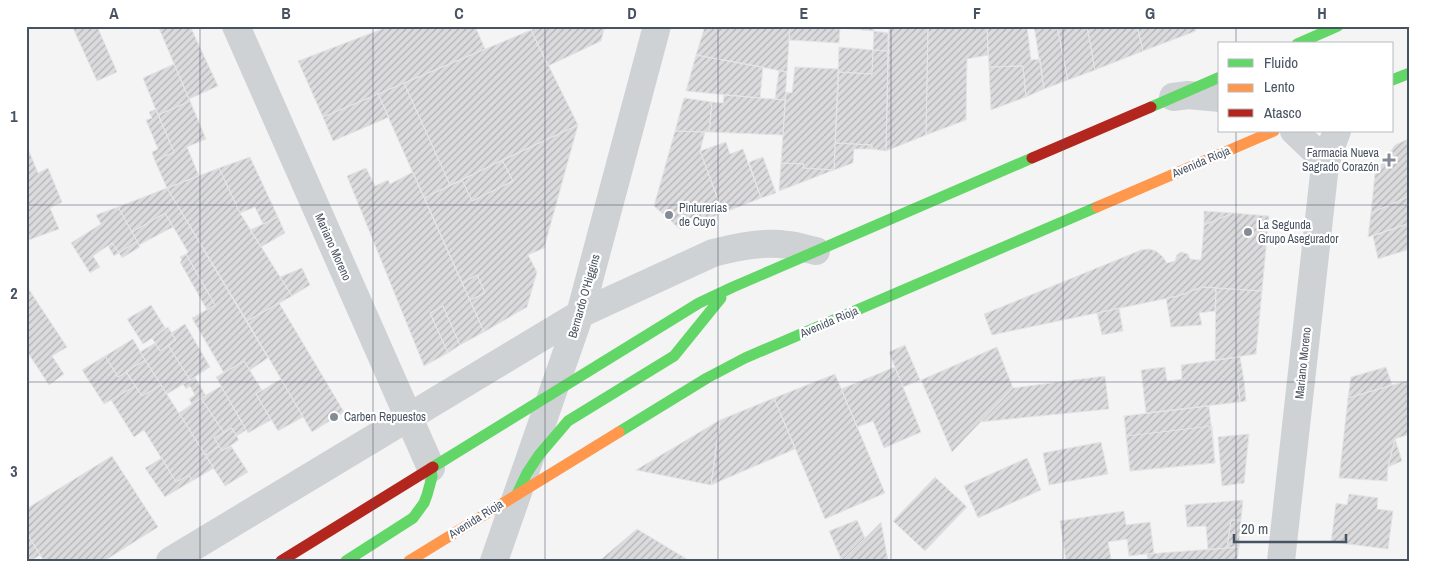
<svg xmlns="http://www.w3.org/2000/svg" width="1436" height="587" viewBox="0 0 1436 587" font-family="'Archivo Narrow',sans-serif">
	<style>
		.building { fill: url(#building-hatch); stroke: #e5e5e6 }
		.lines { fill: none; stroke-linecap: round; stroke-linejoin: round }
		.street { stroke: #cfd2d5; stroke-width: 28 }
		.fast { stroke: #63d668; stroke-width: 11 }
		.slow { stroke: #ff974d; stroke-width: 11 }
		.jam { stroke: #b3261e; stroke-width: 11 }
		.grid { fill: none; stroke: #485362; stroke-width: 1; stroke-opacity: 0.55 }
		.poi-dot { fill: #848b95; stroke: #fff; stroke-width: 2 }
		.labels { text-anchor: middle; dominant-baseline: central; stroke-width: 4.5; stroke-linejoin: round; paint-order: stroke }
		.poi-label { font-size: 12px; fill: #485362; stroke: #fff; text-anchor: start }
		.street-label { font-size: 12px; fill: #485362; stroke: #fff }
		.neatline { fill: none; stroke: #485362; stroke-width: 2 }
		.grid-label { font-size: 16px; text-anchor: middle; font-weight: bold; fill: #485362 }
	</style>
	<defs>
		<pattern id="building-hatch" width="6" height="6" patternUnits="userSpaceOnUse" patternTransform="scale(1.25)"><rect width="6" height="6" fill="#dbdbde"/><path d="M-1 1l2-2M0 6l6-6M5 7l2-2" fill="none" stroke="#b4b4b7"/></pattern>
	</defs>
	<rect width="100%" height="100%" fill="#f4f4f4"/>
	<!-- building -->
	<path class="building" d="M72,26H97L117,72L97,81Z
		M158,26H190L218,86L189,99Z
		M390,26H475L485,49L323,117L298,61Z
		M540,26H605L601,41L548,66L531,30Z
		M705,26H790L787,72L696,55Z
		M790,26H830L840,28L839,43L789,40Z
		M830,26H874V31L840,28Z
		M889,26H928L926,135L886,151Z
		M928,26H987L988,55L967,59L966,120L926,135Z
		M987,26H1027L1031,60L1040,59L1044,89L1026,97L1023,66L989,67Z
		M1034,26H1057L1068,80L1044,89Z
		M1057,26H1087L1095,70L1068,80Z
		M1087,26H1137L1143,51L1095,70Z
		M1137,26H1194L1196,31L1143,51Z
		M531,30L578,125L450,185L404,83Z
		M874,31L888,33V51L873,50Z
		M839,47L873,50L872,74L838,72Z
		M873,50L888,51L886,151L872,149V145L835,143L838,72L872,74Z
		M696,55L763,67L760,98L686,91Z
		M174,64L190,101L158,115L143,78Z
		M1023,66L1026,97L991,110L989,67Z
		M795,67L839,69L834,170L803,168L804,164L781,163L786,92L792,93Z
		M779,70L787,72L785,100L775,99Z
		M404,83L450,185L424,198L378,94Z
		M378,94L389,117L333,141L323,117Z
		M724,95L785,100L783,135L709,132L712,102L723,103Z
		M684,98L712,102L709,132L675,131Z
		M190,101L206,139L187,147L199,176L167,188L155,161L174,152L158,115Z
		M156,109L174,152L155,161L152,152L158,149L146,120L152,118L149,112Z
		M578,125L544,248L528,255L537,272L527,307L484,332L470,300L485,293L477,275L462,283L424,198L462,180L472,201L513,181L502,160Z
		M675,131L705,132L700,151L723,213L680,229L654,206Z
		M1410,138V196L1371,213L1375,173L1395,145Z
		M726,142L730,154L743,149L761,198L723,213L700,151Z
		M835,143L872,145V149H854L853,163L834,170Z
		M26,151H29L38,173L48,168L62,202L50,208L59,229L26,241Z
		M250,157L278,217L263,224L255,207L240,213L219,168Z
		M763,157L776,193L761,198L749,162Z
		M502,160L513,181L472,201L462,180Z
		M781,163L804,164L803,168L834,170L779,191Z
		M219,168L240,213L292,296L247,321L167,188Z
		M366,168L375,186L388,180L390,184L413,172L484,332L460,345L443,306L430,313L448,353L424,366L347,176Z
		M167,188L268,358L250,370L244,361L224,373L192,318L215,305L186,254L188,252L165,213L132,232L118,207Z
		M1410,196V223L1368,237L1371,213Z
		M118,207L137,241L119,253L112,243L93,256L100,267L90,273L71,243L101,224L96,215Z
		M1204,211L1233,213L1204,225Z
		M165,213L173,227L139,245L132,232Z
		M1233,213L1269,216L1262,291L1202,287L1178,296L992,335L984,314L1141,250L1149,249L1156,251L1162,256L1167,263L1175,261L1177,255L1181,252L1188,254L1190,259L1201,260L1204,225Z
		M278,217L285,233L261,247L250,230Z
		M1410,223V249L1378,259L1373,236Z
		M137,241L140,247L122,258L119,253Z
		M112,243L119,253L114,256L108,246Z
		M186,254L215,305L207,310L180,262L182,260L180,257Z
		M302,268L310,285L292,296L280,277Z
		M477,275L485,293L470,300L462,283Z
		M26,285L67,347L52,356L64,374L49,385L26,350Z
		M1202,287L1216,288L1215,311L1199,313L1202,325L1171,327L1166,298L1178,296Z
		M1216,288L1262,291L1256,354L1215,360Z
		M279,303L344,412L312,432L247,321Z
		M151,305L166,329L143,344L127,319Z
		M443,306L460,345L448,353L430,313Z
		M1119,308L1123,331L1102,335L1097,313Z
		M185,324L210,367L190,380L168,345L176,340L171,333Z
		M168,327L176,340L160,351L152,338Z
		M133,339L145,360L118,377L105,356Z
		M155,343L160,351L168,345L190,380L167,394L140,352Z
		M905,345L920,380L903,387L889,352Z
		M997,347L1013,388L952,452L921,380Z
		M105,356L118,377L126,372L135,386L104,404L82,370Z
		M1240,357L1244,381L1238,382L1240,402L1146,413L1141,370L1165,367L1167,381L1182,379L1181,365Z
		M145,360L161,385L142,396L126,371Z
		M244,361L262,390L256,394L271,420L248,433L216,377Z
		M895,367L921,432L884,448L873,421L857,427L841,389Z
		M1386,367L1392,385L1348,398L1351,377Z
		M835,374L885,493L825,519L774,398Z
		M1105,376L1109,409L980,422L1013,388Z
		M195,377L206,396L192,404L189,399L195,395L190,386L186,389L183,384Z
		M281,379L303,417L278,431L256,394Z
		M1410,380V434L1395,439L1388,467L1387,481L1339,478L1348,398Z
		M1244,381L1246,401L1240,402L1238,382Z
		M161,385L214,468L192,481L189,475L176,482L144,430L134,437L111,400L135,386L142,396Z
		M221,386L246,430L237,436L232,428L224,433L201,398Z
		M201,398L224,433L214,438L219,446L205,455L179,413Z
		M774,398L795,449L711,485L720,420Z
		M1209,406L1215,463L1130,471L1124,416Z
		M720,420L711,485L636,470Z
		M1212,426L1215,463L1130,471L1126,436Z
		M232,428L239,440L222,451L214,438Z
		M1249,434L1244,483L1222,486L1218,437Z
		M1395,439L1402,461L1388,467Z
		M1101,442L1108,474L1049,485L1043,453Z
		M219,446L222,451L231,446L248,472L225,486L205,455Z
		M112,456L158,527L104,561H44L26,532V509Z
		M162,458L176,482L189,475L192,481L165,497L145,468Z
		M1027,458L1041,490L978,518L964,486Z
		M935,477L967,507L925,551L893,521Z
		M1349,494L1378,498L1377,509L1393,511L1388,549L1331,542L1336,503L1347,505Z
		M1243,500L1241,520H1231L1227,548L1208,550L1206,526L1187,527L1185,505Z
		M1124,511L1126,525L1150,522L1154,553L1129,556L1127,539L1108,542L1111,559L1102,561H1066L1060,521Z
		M857,520L865,538L842,561L829,531Z
		M1231,520H1241L1239,547L1227,548Z
		M881,522L888,561H842Z
		M637,529L690,561H599Z
		M26,532L40,555L30,561H26Z
		M1239,547L1237,561H1148L1147,554Z"/>
	<g class="lines">
		<!-- street -->
		<path class="street" d="M236,26L431,468
			M1173,97L1188,95L1220,98
			M1294,131L1317,153L1325,165
			M170,561L580,314L713,253C737,247 764,241 788,245C798,246 806,249 816,251
			M494,561L580,314L657,26
			M1281,561L1325,165L1329,152L1337,131"/>
		<!-- fast -->
		<path class="fast" d="M1297,44L1338,26
			M1392,80L1410,73
			M1151,107L1220,77
			M619,432L707,378L745,358L1097,207
			M433,467L699,303L733,287L1032,158
			M517,494L527,473L539,455L568,421L674,356L721,298
			M346,561L413,518L424,503L427,495L432,477L431,468"/>
		<!-- slow -->
		<path class="slow" d="M1097,207L1274,131
			M409,561L619,432"/>
		<!-- jam -->
		<path class="jam" d="M1032,158L1151,107
			M281,561L433,467"/>
	</g>
	<!-- grid -->
	<path class="grid" d="M200,26V561M373,26V561M545,26V561M718,26V561M891,26V561M1063,26V561M1236,26V44M1236,131V561M26,205H1410M26,382H1410"/>
	<!-- markers -->
	<g class="poi-dot">
		<path d="M1386.5 152.5h5v5h5v5h-5v5h-5v-5h-5v-5h5z"/>
		<circle cx="669" cy="215" r="5"/>
		<circle cx="1248" cy="232" r="5"/>
		<circle cx="334" cy="417" r="5"/>
	</g>
	<g class="labels">
		<!-- poi labels -->
		<g class="poi-label">
			<text x="1379" y="153" text-anchor="end">Farmacia Nueva<tspan x="1379" dy="14">Sagrado Corazón</tspan></text>
			<text x="679" y="208">Pinturerías<tspan x="679" dy="14">de Cuyo</tspan></text>
			<text x="1258" y="225">La Segunda<tspan x="1258" dy="14">Grupo Asegurador</tspan></text>
			<text x="344" y="417">Carben Repuestos</text>
		</g>
		<!-- street labels -->
		<g class="street-label">
			<text transform="translate(1201 162) rotate(-23)">Avenida Rioja</text>
			<text transform="translate(333 247) rotate(66)">Mariano Moreno</text>
			<text transform="translate(584 296) rotate(-74)">Bernardo O'Higgins</text>
			<text transform="translate(829 322) rotate(-23)">Avenida Rioja</text>
			<text transform="translate(1303 363) rotate(-84)">Mariano Moreno</text>
			<text transform="translate(476 519) rotate(-32)">Avenida Rioja</text>
		</g>
	</g>
	<!-- border -->
	<rect width="1436" height="587" fill="none" stroke="#ffffff" stroke-width="55"/>
	<!-- legend -->
	<rect x="1218" y="42" width="175" height="90" fill="#ffffff" stroke="#b6bac0"/>
	<rect x="1228" y="59" width="25" height="8" fill="#63d668" stroke="#b6bac0"/>
	<text x="1264" y="68" font-size="15" fill="#485362">Fluido</text>
	<rect x="1228" y="84" width="25" height="8" fill="#ff974d" stroke="#b6bac0"/>
	<text x="1264" y="92" font-size="15" fill="#485362">Lento</text>
	<rect x="1228" y="109" width="25" height="8" fill="#b3261e" stroke="#b6bac0"/>
	<text x="1264" y="118" font-size="15" fill="#485362">Atasco</text>
	<!-- scale -->
	<path d="M1234 534v8h112v-8" fill="none" stroke="#485362" stroke-width="2.5"/>
	<text x="1241" y="534" font-size="15" fill="#485362" stroke="#ffffff" stroke-width="4" paint-order="stroke">20 m</text>
	<rect x="28" y="28" width="1380" height="532" class="neatline"/>
	<g class="grid-label">
		<text x="114" y="19">A</text>
		<text x="286" y="19">B</text>
		<text x="459" y="19">C</text>
		<text x="632" y="19">D</text>
		<text x="804" y="19">E</text>
		<text x="977" y="19">F</text>
		<text x="1150" y="19">G</text>
		<text x="1322" y="19">H</text>
		<text x="14" y="122">1</text>
		<text x="14" y="299">2</text>
		<text x="14" y="477">3</text>
	</g>
</svg>
